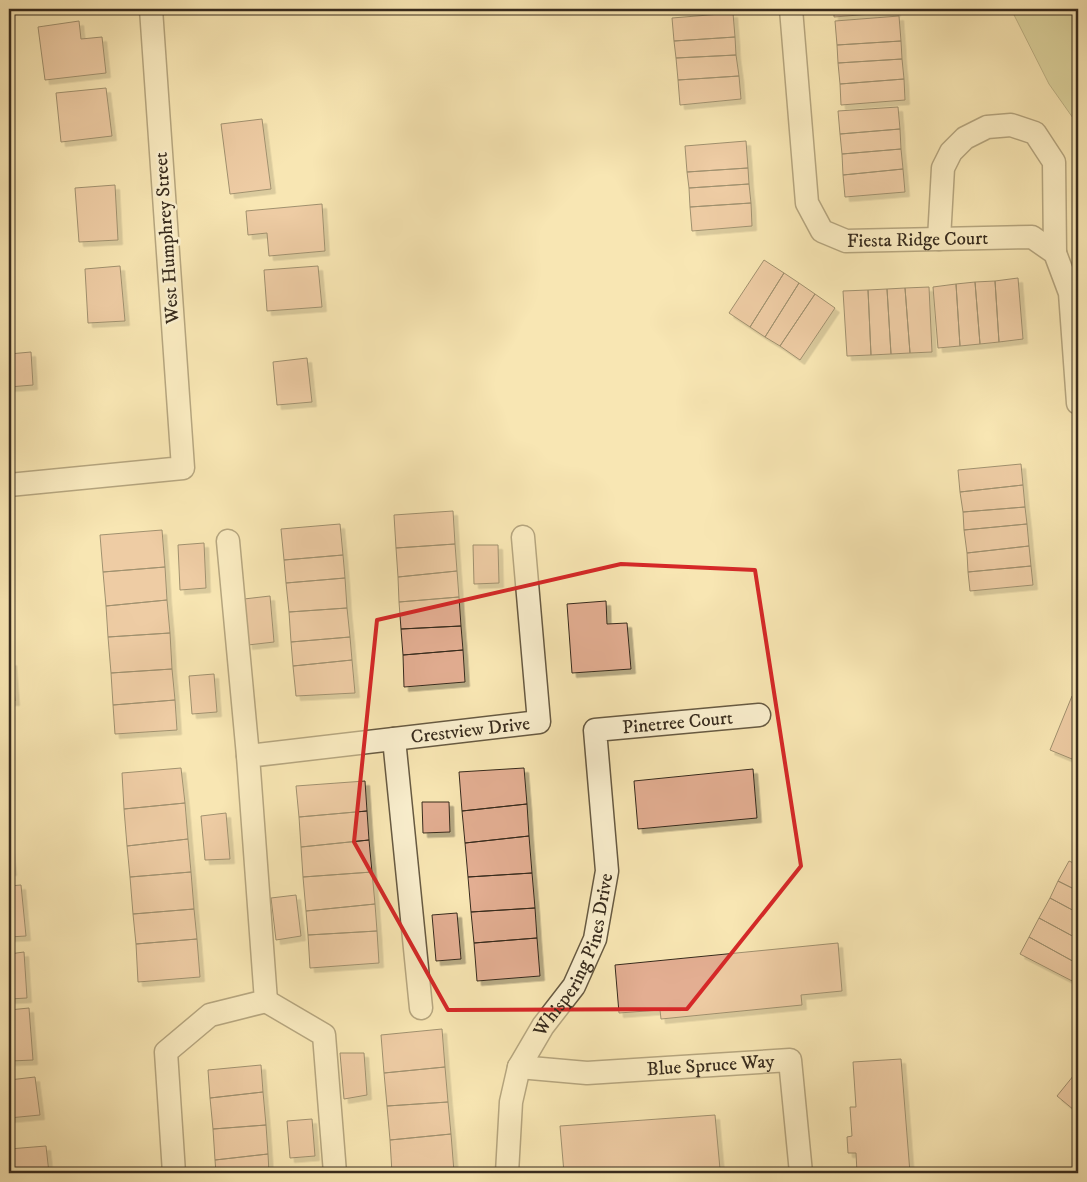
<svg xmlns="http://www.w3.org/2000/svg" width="1087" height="1182" viewBox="0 0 1087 1182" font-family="'IM FELL DW Pica',serif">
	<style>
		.green { fill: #c0c48a; stroke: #7c7854 }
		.building { fill: #e3ae92; stroke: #372b1d; filter: url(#shadow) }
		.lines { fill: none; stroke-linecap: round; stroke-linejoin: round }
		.minor-casing { stroke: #675a42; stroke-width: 25 }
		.minor { stroke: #faefce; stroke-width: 22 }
		.marked { fill: none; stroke: #d62828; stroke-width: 4; stroke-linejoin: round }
		.labels { text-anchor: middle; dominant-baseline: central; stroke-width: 5; stroke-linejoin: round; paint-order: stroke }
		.street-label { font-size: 19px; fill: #372b1d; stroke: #faefce }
	</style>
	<defs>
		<filter id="shadow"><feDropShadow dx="4.5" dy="4.5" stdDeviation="0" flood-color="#0004"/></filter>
	</defs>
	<rect width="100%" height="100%" fill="#f8e6b3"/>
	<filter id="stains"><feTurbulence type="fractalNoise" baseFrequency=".004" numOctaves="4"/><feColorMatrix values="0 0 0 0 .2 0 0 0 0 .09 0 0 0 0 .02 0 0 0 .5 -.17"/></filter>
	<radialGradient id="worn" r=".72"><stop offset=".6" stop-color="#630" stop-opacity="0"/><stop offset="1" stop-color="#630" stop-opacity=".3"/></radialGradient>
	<!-- green -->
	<path class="green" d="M1011,9H1078V119L1073,118L1049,84Z"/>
	<!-- building -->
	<path class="building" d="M834,9H895L896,12L834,17Z
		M733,13L735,37L674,41L672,18Z
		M899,16L901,41L837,45L835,21Z
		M79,21L81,39L102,37L106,73L45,80L38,27Z
		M735,37L736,55L676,58L674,41Z
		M901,41L902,59L838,63L837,45Z
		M736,55L739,76L678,80L676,58Z
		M902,59L904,79L840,84L838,63Z
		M739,76L741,99L680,105L678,80Z
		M904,79L905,100L841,105L840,84Z
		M106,88L112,136L61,142L56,93Z
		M898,107L900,129L840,134L838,111Z
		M262,119L271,189L230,194L221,124Z
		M900,129L901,149L842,154L840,134Z
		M746,141L748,168L687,172L685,146Z
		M901,149L903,169L843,175L842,154Z
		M748,168L749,184L689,188L687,172Z
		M903,169L905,192L845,197L843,175Z
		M749,184L751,203L690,207L689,188Z
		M115,185L118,240L79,242L75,188Z
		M751,203L752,226L692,231L690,207Z
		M322,204L325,251L269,256L267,233L248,235L246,211Z
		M764,260L784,273L750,327L729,313Z
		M120,266L125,321L88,323L85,269Z
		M318,266L322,307L267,311L264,270Z
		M784,273L799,283L765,337L750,327Z
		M1018,278L1023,339L999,342L995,281Z
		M995,281L999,342L980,344L975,282Z
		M975,282L980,344L960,346L956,284Z
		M799,283L815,294L780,346L765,337Z
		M956,284L960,346L938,348L933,287Z
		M929,287L932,352L910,353L905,288Z
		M905,288L910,353L891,354L887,289Z
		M887,289L891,354L871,355L868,290Z
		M868,290L871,355L847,356L843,291Z
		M815,294L835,308L800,360L780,346Z
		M31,352L33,385L9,387V354Z
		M307,358L312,402L277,405L273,362Z
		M1021,464L1023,485L960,492L958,470Z
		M1023,485L1025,507L963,512L960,492Z
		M1025,507L1027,524L964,530L963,512Z
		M453,511L455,544L396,548L394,515Z
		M340,524L343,555L284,560L281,529Z
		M1027,524L1029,546L967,553L964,530Z
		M162,530L165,567L103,572L100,535Z
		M204,543L206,588L180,590L178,545Z
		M455,544L457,571L398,577L396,548Z
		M473,545H498L499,583L474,584Z
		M1029,546L1031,566L968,572L967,553Z
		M343,555L345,578L286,583L284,560Z
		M1031,566L1033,585L970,591L968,572Z
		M165,567L167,600L106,606L103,572Z
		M457,571L459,597L399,602L398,577Z
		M345,578L347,608L289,612L286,583Z
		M270,596L274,642L248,645L244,599Z
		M459,597L461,626L401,629L399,602Z
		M167,600L170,633L108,637L106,606Z
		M606,601L607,624L627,623L631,669L572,673L567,604Z
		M347,608L350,637L291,642L289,612Z
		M461,626L463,650L403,655L401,629Z
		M170,633L172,669L111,673L108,637Z
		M350,637L352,660L293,666L291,642Z
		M463,650L465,682L404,687L403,655Z
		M352,660L355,693L296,696L293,666Z
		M12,661L15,701H9V662Z
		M172,669L175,700L113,705L111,673Z
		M214,674L217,712L192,714L189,676Z
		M1072,696L1078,698V742L1072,759L1050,750Z
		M175,700L177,730L115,734L113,705Z
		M1078,742V761L1072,759Z
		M181,768L185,803L124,809L122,773Z
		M524,768L527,804L462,811L459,772Z
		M753,769L757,818L638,829L634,781Z
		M365,781L367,811L299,817L296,786Z
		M422,802H449L450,832L423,833Z
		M185,803L188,839L127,846L124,809Z
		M527,804L529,836L465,843L462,811Z
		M367,811L369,840L301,847L299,817Z
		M226,813L230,859L205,860L201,816Z
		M529,836L532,873L468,877L465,843Z
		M188,839L191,872L130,877L127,846Z
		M369,840L372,872L303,877L301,847Z
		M9,842L12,871H9Z
		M1069,861L1078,865V891L1058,881Z
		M191,872L194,909L133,914L130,877Z
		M372,872L375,904L306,911L303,877Z
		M532,873L535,908L471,912L468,877Z
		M1058,881L1078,891V913L1050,898Z
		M21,885L26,936L9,937V886Z
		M296,895L301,936L276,940L271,898Z
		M1050,898L1078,913V939L1039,918Z
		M375,904L377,931L308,935L306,911Z
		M535,908L537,938L474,943L471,912Z
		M194,909L197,939L136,944L133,914Z
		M457,913L461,959L436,961L432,915Z
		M1039,918L1078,939V964L1029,937Z
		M377,931L379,963L310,968L308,935Z
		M1029,937L1078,964L1076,983L1020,954Z
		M537,938L540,976L477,981L474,943Z
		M197,939L200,977L138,982L136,944Z
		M838,943L842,991L801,995L802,1005L661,1019L660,1010L619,1013L615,965Z
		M24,952L27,998L9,999V954Z
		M29,1008L33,1060L11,1061L9,1010Z
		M442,1029L445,1067L384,1073L381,1035Z
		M340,1053H364L367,1095L344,1099Z
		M901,1059L910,1173H857L856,1153H848L847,1137L852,1136L850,1107H856L853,1062Z
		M261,1065L263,1092L210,1098L208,1070Z
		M445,1067L448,1102L387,1106L384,1073Z
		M1078,1070V1106L1074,1110L1057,1096Z
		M35,1077L40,1115L9,1118V1080Z
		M263,1092L266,1125L213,1129L210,1098Z
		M448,1102L451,1134L390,1140L387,1106Z
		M715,1115L720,1169L663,1173H564L560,1126Z
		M312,1119L315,1156L290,1158L287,1121Z
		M266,1125L268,1154L215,1160L213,1129Z
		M451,1134L454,1172L392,1173L390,1140Z
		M46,1146L49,1173H11L9,1149Z
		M268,1154L269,1173H216L215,1160Z"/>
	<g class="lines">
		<defs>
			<g id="minor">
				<path id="s1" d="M791,9L807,203L822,231L846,241L1032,237L1055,253L1070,293L1078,403"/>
				<path d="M939,239L943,168L951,152L965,138L987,127L1011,125L1035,133L1054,162L1055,253"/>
				<path d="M9,485L183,468L151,9"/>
				<path d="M228,541L248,756"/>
				<path d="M394,739L421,1008"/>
				<path d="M266,1001L324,1035L335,1173"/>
				<path id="s2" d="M519,1067L587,1073L790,1060L801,1173"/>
				<path id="s3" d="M174,1173L166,1052L210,1015L266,1001L248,756L539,722L523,537"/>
				<path id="s4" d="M507,1173L511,1102L519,1067L543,1026L574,986L595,939L607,871L595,730L759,715"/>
			</g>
		</defs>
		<!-- minor casing -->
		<use href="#minor" class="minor-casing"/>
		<!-- minor -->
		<use href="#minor" class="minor"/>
	</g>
	<!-- marked area -->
	<path d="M0 0H1087V1182H0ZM621,564L755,570L801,866L687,1009L448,1010L354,842L377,620Z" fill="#f8e6b3" fill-opacity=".55" fill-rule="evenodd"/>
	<path class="marked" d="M621,564L755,570L801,866L687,1009L448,1010L354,842L377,620Z"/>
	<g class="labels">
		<!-- street labels -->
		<g class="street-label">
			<text transform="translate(167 238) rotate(-94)">West Humphrey Street</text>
			<text stroke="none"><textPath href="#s1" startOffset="324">Fiesta Ridge Court</textPath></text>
			<text stroke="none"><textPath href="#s4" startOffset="550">Pinetree Court</textPath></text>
			<text stroke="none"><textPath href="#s3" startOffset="706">Crestview Drive</textPath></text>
			<text stroke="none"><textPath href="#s4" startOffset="234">Whispering Pines Drive</textPath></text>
			<text stroke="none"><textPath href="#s2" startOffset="192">Blue Spruce Way</textPath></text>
		</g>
	</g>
	<!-- margin -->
	<rect width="1087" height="1182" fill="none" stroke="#f8e6b3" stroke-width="30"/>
	<rect x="10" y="10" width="1067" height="1162" fill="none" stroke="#372b1d" stroke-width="2.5"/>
	<rect x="15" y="15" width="1057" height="1152" fill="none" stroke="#372b1d"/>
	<rect width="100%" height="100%" filter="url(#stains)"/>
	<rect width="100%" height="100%" fill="url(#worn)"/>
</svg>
